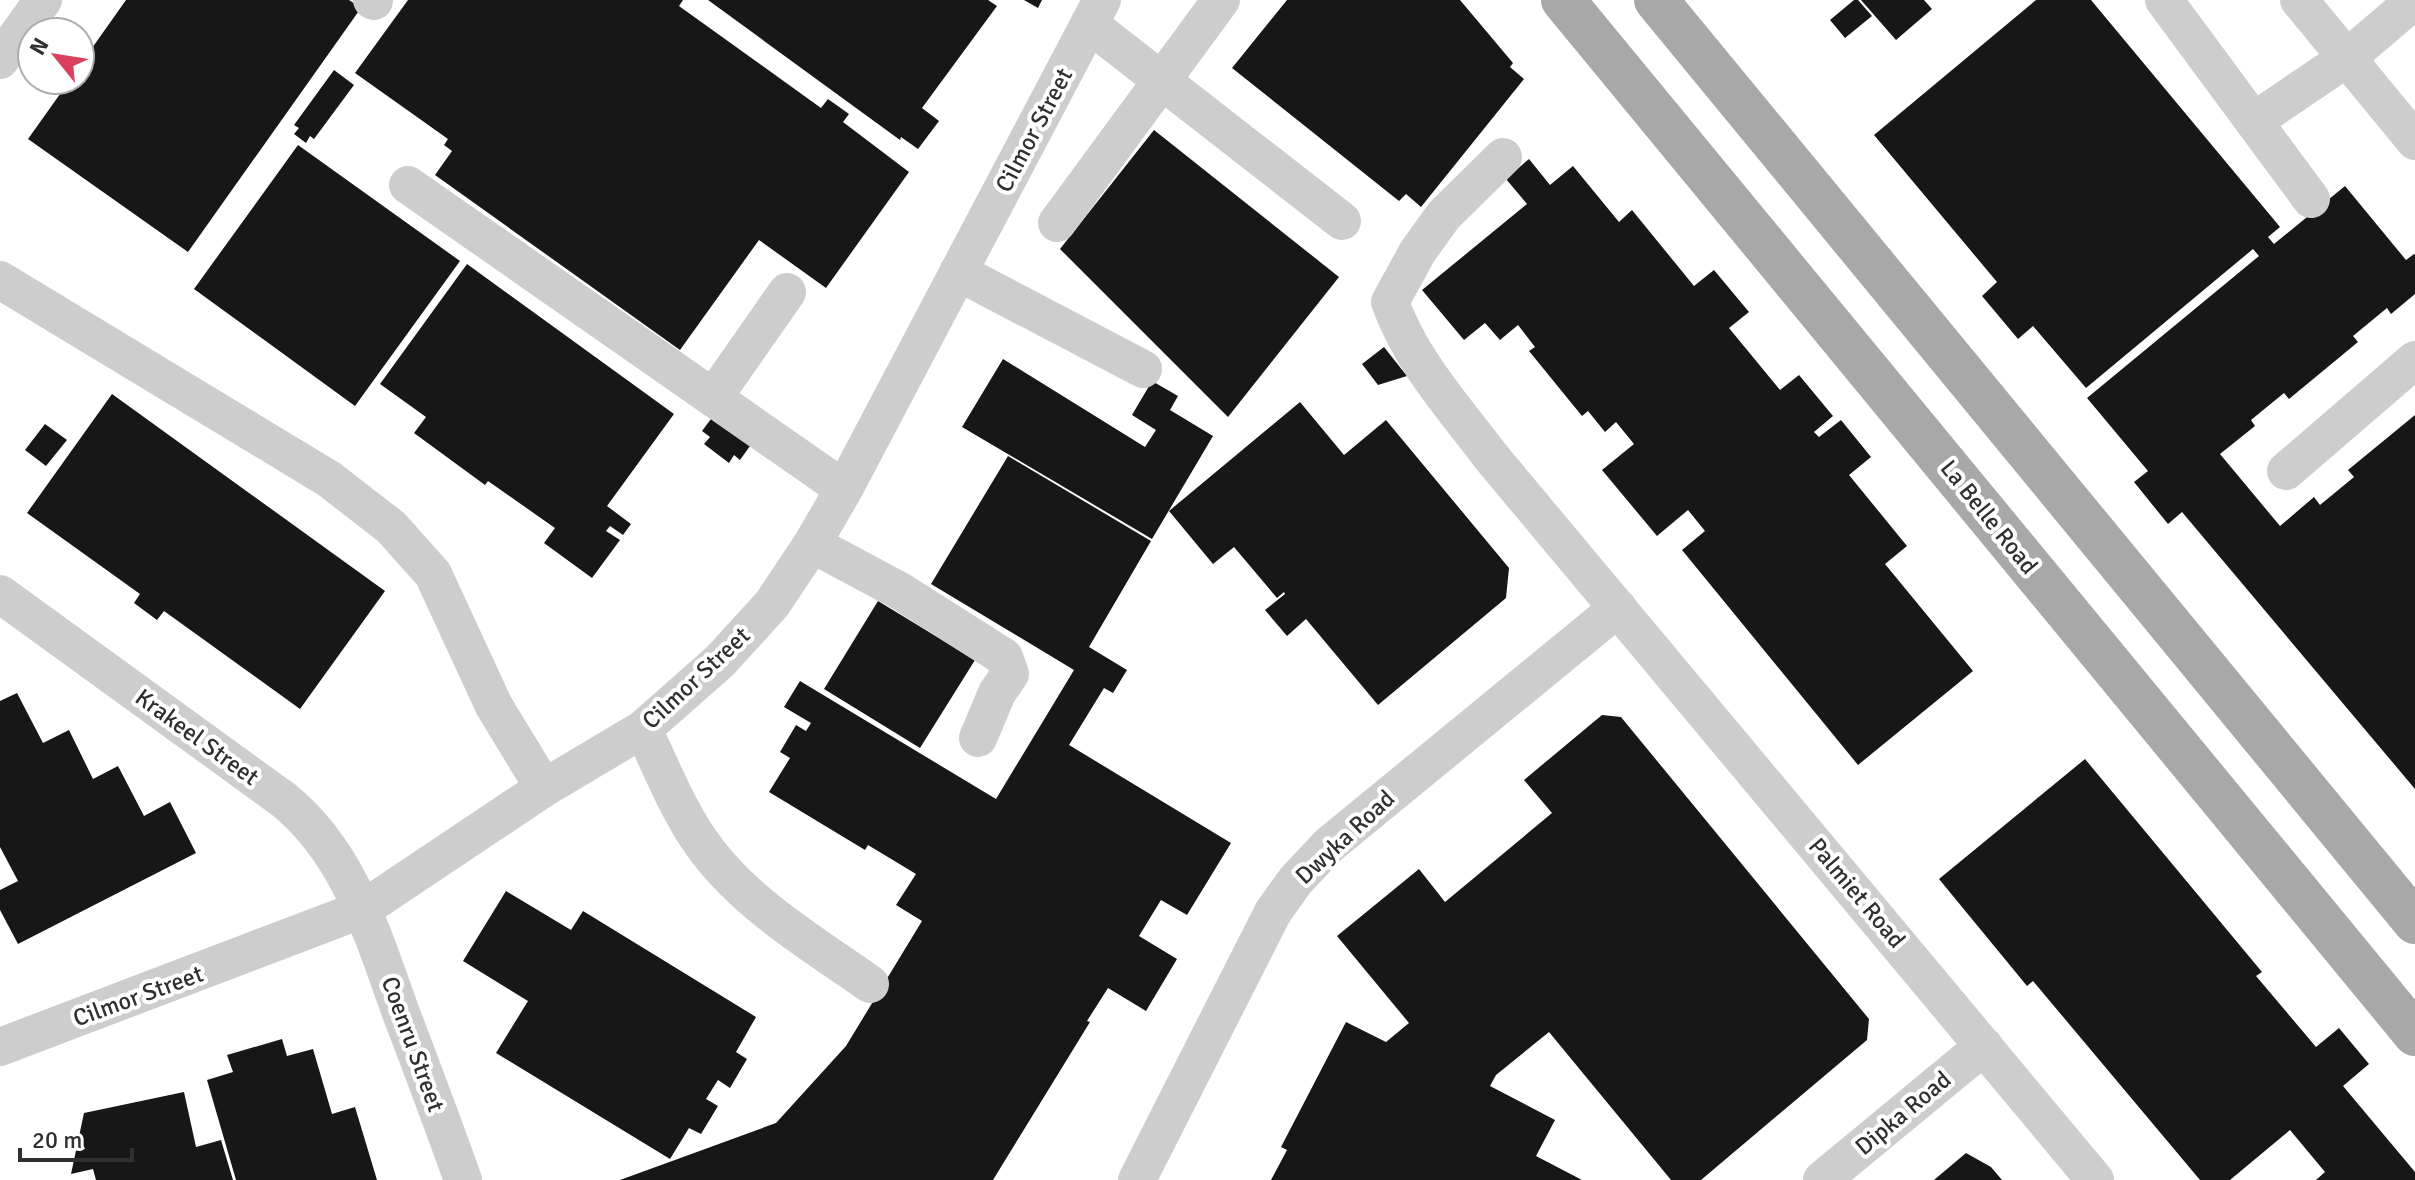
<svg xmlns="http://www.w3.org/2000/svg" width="2415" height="1180" viewBox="0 0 2415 1180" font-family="Signika,sans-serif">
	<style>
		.building { fill: #171717 }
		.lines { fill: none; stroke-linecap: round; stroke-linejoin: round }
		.minor { stroke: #cdcdcd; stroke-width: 38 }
		.major { stroke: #a8a8a8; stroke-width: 44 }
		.labels { text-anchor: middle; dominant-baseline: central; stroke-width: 8; stroke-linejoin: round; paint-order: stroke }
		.street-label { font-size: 24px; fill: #303030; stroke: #fff }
	</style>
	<rect width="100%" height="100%" fill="#fff"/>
	<!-- building -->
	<path class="building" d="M126,0H349L361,8L188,252L28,139L70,80H80V65Z
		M408,0H683L679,6L821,108L828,99L849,114L843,122L909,172L826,288L759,240L680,350L435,175L452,151L444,145L448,139L355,73Z
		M708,0H988L997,6L922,108L939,121L918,149L901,137L900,140Z
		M1024,0H1042L1038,8Z
		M1287,0H1460L1513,63L1510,67L1524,79L1421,207L1406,194L1399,201L1232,68Z
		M1854,0H1858L1872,16L1845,38L1830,20Z
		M1861,0H1924L1932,9L1896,40Z
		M2036,0H2091L2280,227L2268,237L2274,244L2345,186L2406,260L2414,254L2415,255V294L2391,314L2387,308L2353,336L2358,342L2289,399L2284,393L2251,420L2255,426L2220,454L2280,526L2314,497L2320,505L2354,477L2348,470L2415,415V789L2182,512L2168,524L2134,482L2148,471L2087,398L2259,256L2253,249L2086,388L2033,326L2018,339L1982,296L1997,282L1874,135Z
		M334,70L354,85L314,139L310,136L306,143L294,134L299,128L294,125Z
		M1154,130L1339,277L1228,417L1060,249Z
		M298,145L460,261L355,406L194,289Z
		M1529,159L1550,185L1573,166L1619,222L1632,210L1694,286L1714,270L1749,312L1729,328L1780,390L1799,375L1833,416L1814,432L1819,437L1841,420L1871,457L1849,475L1907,546L1885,564L1973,671L1858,765L1682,550L1705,531L1688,510L1657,536L1602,470L1634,444L1616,422L1605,432L1588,411L1582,416L1529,351L1535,347L1518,325L1500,340L1485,323L1464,340L1422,290L1527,204L1506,179Z
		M467,264L674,414L607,506L631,524L623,535L610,526L606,531L620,540L592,578L544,543L555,528L488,481L485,485L414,433L426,417L380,384Z
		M1384,347L1407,376L1378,385L1362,364Z
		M1003,359L1145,447L1156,430L1132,415L1152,381L1178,396L1170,410L1213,436L1152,539L962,427Z
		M112,394L385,591L300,709L164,611L157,620L134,603L140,594L27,513Z
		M1300,402L1344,455L1386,420L1509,568L1506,598L1378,705L1306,619L1287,636L1265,610L1285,594L1284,592L1277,598L1234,547L1213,564L1169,511Z
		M717,411L755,439L740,460L734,455L729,463L704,444L710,437L702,431Z
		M45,424L67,440L46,466L25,450Z
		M1008,456L1151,541L1089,647L1127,670L1113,693L1104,688L1069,745L1231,843L1187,915L1161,900L1139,936L1177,959L1146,1011L1108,988L1087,1021L1090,1022L993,1180H620L776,1123L846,1046L922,921L896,905L916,874L868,845L865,850L769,792L790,758L780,752L796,725L806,731L811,723L784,707L800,681L996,799L1074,670L931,584Z
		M878,601L975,660L920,748L824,689Z
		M17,693L43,743L69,730L93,779L118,766L144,816L170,802L196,853L18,944L0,910V890L18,881L0,847V701Z
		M1602,715L1621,717L1869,1019L1867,1040L1701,1180H1671L1549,1032L1496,1075L1490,1086L1555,1120L1536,1156L1582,1180H1271L1287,1150L1281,1147L1346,1022L1386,1042L1409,1023L1337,936L1419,869L1445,902L1552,813L1524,780Z
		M2085,759L2262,972L2256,976L2316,1047L2339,1028L2369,1064L2343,1086L2415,1172V1180H2316L2325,1172L2290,1130L2230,1180H2200L2033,981L2027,986L1939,879Z
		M506,891L571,930L583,911L756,1017L736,1052L747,1059L730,1088L718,1080L706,1099L718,1106L701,1134L689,1128L670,1159L496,1053L528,1001L463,961Z
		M282,1039L287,1056L313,1049L332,1114L355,1107L377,1180H236L207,1080L233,1072L227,1055Z
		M184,1092L196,1147L221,1140L233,1180H96L93,1169L71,1174L84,1113Z
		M1966,1153L1991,1167L2002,1180H1934Z"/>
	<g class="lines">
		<!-- minor -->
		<path class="minor" d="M372,0L374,1
			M2164,0L2311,199
			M2299,0L2415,141
			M1089,24L1342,221
			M0,60L43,0
			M2254,121L2347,58L2415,0
			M1503,157L1444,215L1418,251L1390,302C1411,361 1455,409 1492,458L2095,1180
			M408,185L844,489
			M1057,223L1221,0
			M958,272L1143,369
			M0,280L329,479L391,527L433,574L494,706L544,788
			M713,398L787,292
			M2286,471L2415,360
			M812,544L900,591L1004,657L1010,674L997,693L978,738
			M0,594L284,800C350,854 373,936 401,1013C422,1068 443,1124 463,1180
			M643,729C660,765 676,805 698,838C740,901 809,941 870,984
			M0,1047L363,909L544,788L643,729L720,661L772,604L812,544L844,489L1102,0
			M1137,1180L1273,912L1296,880L1329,845L1618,608
			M1822,1180L1984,1046"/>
		<!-- major -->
		<path class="major" d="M1563,0L2415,1034
			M1656,0L2415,922"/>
	</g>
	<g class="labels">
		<!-- street labels -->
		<g class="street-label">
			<text transform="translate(1034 130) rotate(-62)">Cilmor Street</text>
			<text transform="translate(1989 517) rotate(51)">La Belle Road</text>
			<text transform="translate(696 678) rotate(-43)">Cilmor Street</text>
			<text transform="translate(197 737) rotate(36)">Krakeel Street</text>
			<text transform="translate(1345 837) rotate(-43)">Dwyka Road</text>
			<text transform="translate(1857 893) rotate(50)">Palmiet Road</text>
			<text transform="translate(138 996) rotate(-20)">Cilmor Street</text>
			<text transform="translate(413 1044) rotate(70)">Coenru Street</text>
			<text transform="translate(1903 1113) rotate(-40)">Dipka Road</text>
		</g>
	</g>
	<!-- north arrow -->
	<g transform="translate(56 56) rotate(300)"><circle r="38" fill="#ffffff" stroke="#acacac" stroke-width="2"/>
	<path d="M0-6L14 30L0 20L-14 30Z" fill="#d9415e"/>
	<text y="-12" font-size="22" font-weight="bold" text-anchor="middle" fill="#303030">N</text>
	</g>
	<!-- scale -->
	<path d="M20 1148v12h112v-12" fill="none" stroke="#303030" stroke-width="4"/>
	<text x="32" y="1148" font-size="24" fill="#303030" stroke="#ffffff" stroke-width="6" paint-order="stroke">20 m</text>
</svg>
